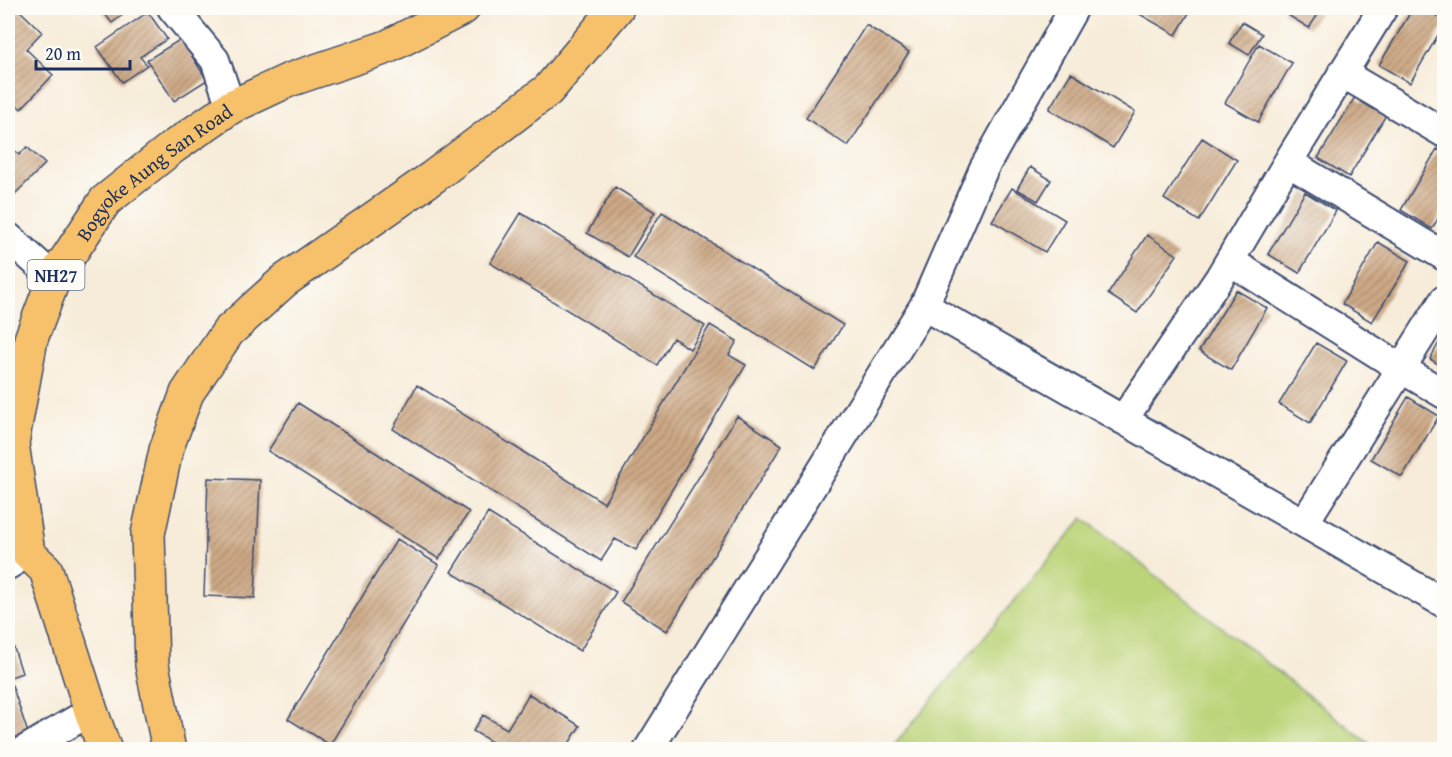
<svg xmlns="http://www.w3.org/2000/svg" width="1452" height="757" viewBox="0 0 1452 757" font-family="'Gentium Book Plus',serif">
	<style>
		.green { fill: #bcd479; stroke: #6c826c; stroke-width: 1.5 }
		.building { fill: url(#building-hatch) }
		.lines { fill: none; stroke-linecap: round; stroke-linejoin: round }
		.minor-casing { stroke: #3c4b70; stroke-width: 32 }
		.trunk-casing { stroke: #3c4b70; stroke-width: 36 }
		.minor { stroke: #fff; stroke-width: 28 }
		.trunk { stroke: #f6c16b; stroke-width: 33 }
		.labels { text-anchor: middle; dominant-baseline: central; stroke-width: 6; stroke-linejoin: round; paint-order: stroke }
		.shield { fill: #fdfcf7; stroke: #5f6c8c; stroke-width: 1.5 }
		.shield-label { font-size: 18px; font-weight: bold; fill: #1b2f5e }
		.street-label { font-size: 20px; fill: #1b2f5e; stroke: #fdfcf7 }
	</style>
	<defs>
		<pattern id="building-hatch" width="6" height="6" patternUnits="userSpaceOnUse" patternTransform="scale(1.5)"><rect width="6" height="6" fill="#cda985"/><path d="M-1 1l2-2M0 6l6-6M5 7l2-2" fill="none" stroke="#a68a70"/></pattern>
	</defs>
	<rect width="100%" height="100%" fill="#fdfcf7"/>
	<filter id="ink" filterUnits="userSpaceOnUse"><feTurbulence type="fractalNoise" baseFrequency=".0167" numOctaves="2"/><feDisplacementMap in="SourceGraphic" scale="12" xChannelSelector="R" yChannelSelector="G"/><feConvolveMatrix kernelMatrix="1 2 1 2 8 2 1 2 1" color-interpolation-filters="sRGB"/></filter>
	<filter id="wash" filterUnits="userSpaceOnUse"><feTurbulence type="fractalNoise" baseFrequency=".008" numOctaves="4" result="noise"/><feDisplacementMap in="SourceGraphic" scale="24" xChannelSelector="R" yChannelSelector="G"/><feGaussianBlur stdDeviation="1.35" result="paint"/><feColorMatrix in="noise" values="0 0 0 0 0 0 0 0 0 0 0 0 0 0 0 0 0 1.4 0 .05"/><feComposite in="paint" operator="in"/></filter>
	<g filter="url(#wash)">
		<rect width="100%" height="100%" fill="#f7ecd9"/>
		<!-- green -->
		<path class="green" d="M1083,518L1376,749H891Z"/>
		<g id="blocks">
			<!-- building -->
			<path class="building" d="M8,8H17L42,32L26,49L53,75L21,109L8,96Z
				M100,8H131L112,23Z
				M1129,8H1192L1176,35Z
				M1286,8H1322L1309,28L1283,12Z
				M1413,8H1423L1444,20V25L1410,83L1379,65Z
				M148,12L167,39L140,57L147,65L122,82L97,47Z
				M1242,22L1262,34L1249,55L1229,43Z
				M866,25L909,52L848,146L806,118Z
				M181,39L207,80L174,101L147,60Z
				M1259,44L1292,63L1258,122L1225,103Z
				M1071,73L1135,112L1113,148L1049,109Z
				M1355,97L1386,115L1349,177L1318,158Z
				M1202,138L1237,160L1199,221L1164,199Z
				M9,145L19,155L27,147L45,164L12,197L8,192V147Z
				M1437,149L1444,153V208L1432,229L1401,210Z
				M1030,167L1051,180L1038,201L1017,189Z
				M615,187L655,212L628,257L587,233Z
				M1012,188L1065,220L1045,252L992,221Z
				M1305,192L1336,211L1299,273L1268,254Z
				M662,212L843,325L815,370L633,257Z
				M521,213L705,326L690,349L673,338L657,365L490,263Z
				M1147,235L1177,255L1137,313L1108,294Z
				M1378,242L1410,261L1372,322L1342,304Z
				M1236,290L1267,308L1231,370L1199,351Z
				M710,325L737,341L729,355L746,365L636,550L615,539L601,561L393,429L417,385L604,503Z
				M1444,334V368L1430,359Z
				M1316,343L1347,361L1310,423L1279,404Z
				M1408,397L1439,416L1402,477L1371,459Z
				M298,403L469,512L439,559L268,451Z
				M737,416L782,445L667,631L621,602Z
				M208,478L260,480L255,598L204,596Z
				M488,513L616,592L580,651L451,572Z
				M397,539L439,565L330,745L288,719Z
				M14,648L22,673L8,678V650Z
				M12,685L28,733L8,740V686Z
				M529,694L580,726L565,750H495L497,745L473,731L483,715L507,729Z"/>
		</g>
	</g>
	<g filter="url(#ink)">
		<use href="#blocks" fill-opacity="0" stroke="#3c4b70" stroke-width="1.5"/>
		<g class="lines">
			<defs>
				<path id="minor" d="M172,8L215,60L231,107
					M1342,73L1444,133
					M1288,162L1444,256
					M8,237L54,278
					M1230,261L1402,369L1444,394
					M924,306L1444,603
					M1123,420L1220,277L1291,157L1383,8
					M1304,523L1444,300
					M8,565L28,553
					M25,750L91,711
					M648,750L924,306L984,168L1074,8"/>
				<g id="trunk">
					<path id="s1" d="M105,750L91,711L46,570L28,553L12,443L31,339L54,278L105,201L173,147L231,107L289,80L387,47L463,8"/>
					<path d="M169,750L152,665L148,534L166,450L187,393L228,332L284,281L433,177L548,90L617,8"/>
				</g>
			</defs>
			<!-- minor casing -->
			<use href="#minor" class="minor-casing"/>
			<!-- trunk casing -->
			<use href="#trunk" class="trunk-casing"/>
			<!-- minor -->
			<use href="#minor" class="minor"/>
			<!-- trunk -->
			<use href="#trunk" class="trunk"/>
		</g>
	</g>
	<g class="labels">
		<!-- shield labels -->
		<rect class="shield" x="27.5" y="260" width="57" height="30" rx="4.5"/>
		<g class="shield-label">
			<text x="56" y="275">NH27</text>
		</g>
		<!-- street labels -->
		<g class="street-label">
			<text stroke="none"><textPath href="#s1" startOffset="644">Bogyoke Aung San Road</textPath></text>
		</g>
	</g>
	<!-- margin -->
	<rect width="1452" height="757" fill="none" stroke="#fdfcf7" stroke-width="30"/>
	<!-- scale -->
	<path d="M36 60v9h94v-9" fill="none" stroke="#1b2f5e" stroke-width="3"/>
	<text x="45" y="60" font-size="18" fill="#1b2f5e" stroke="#fdfcf7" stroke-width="4.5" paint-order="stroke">20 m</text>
</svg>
